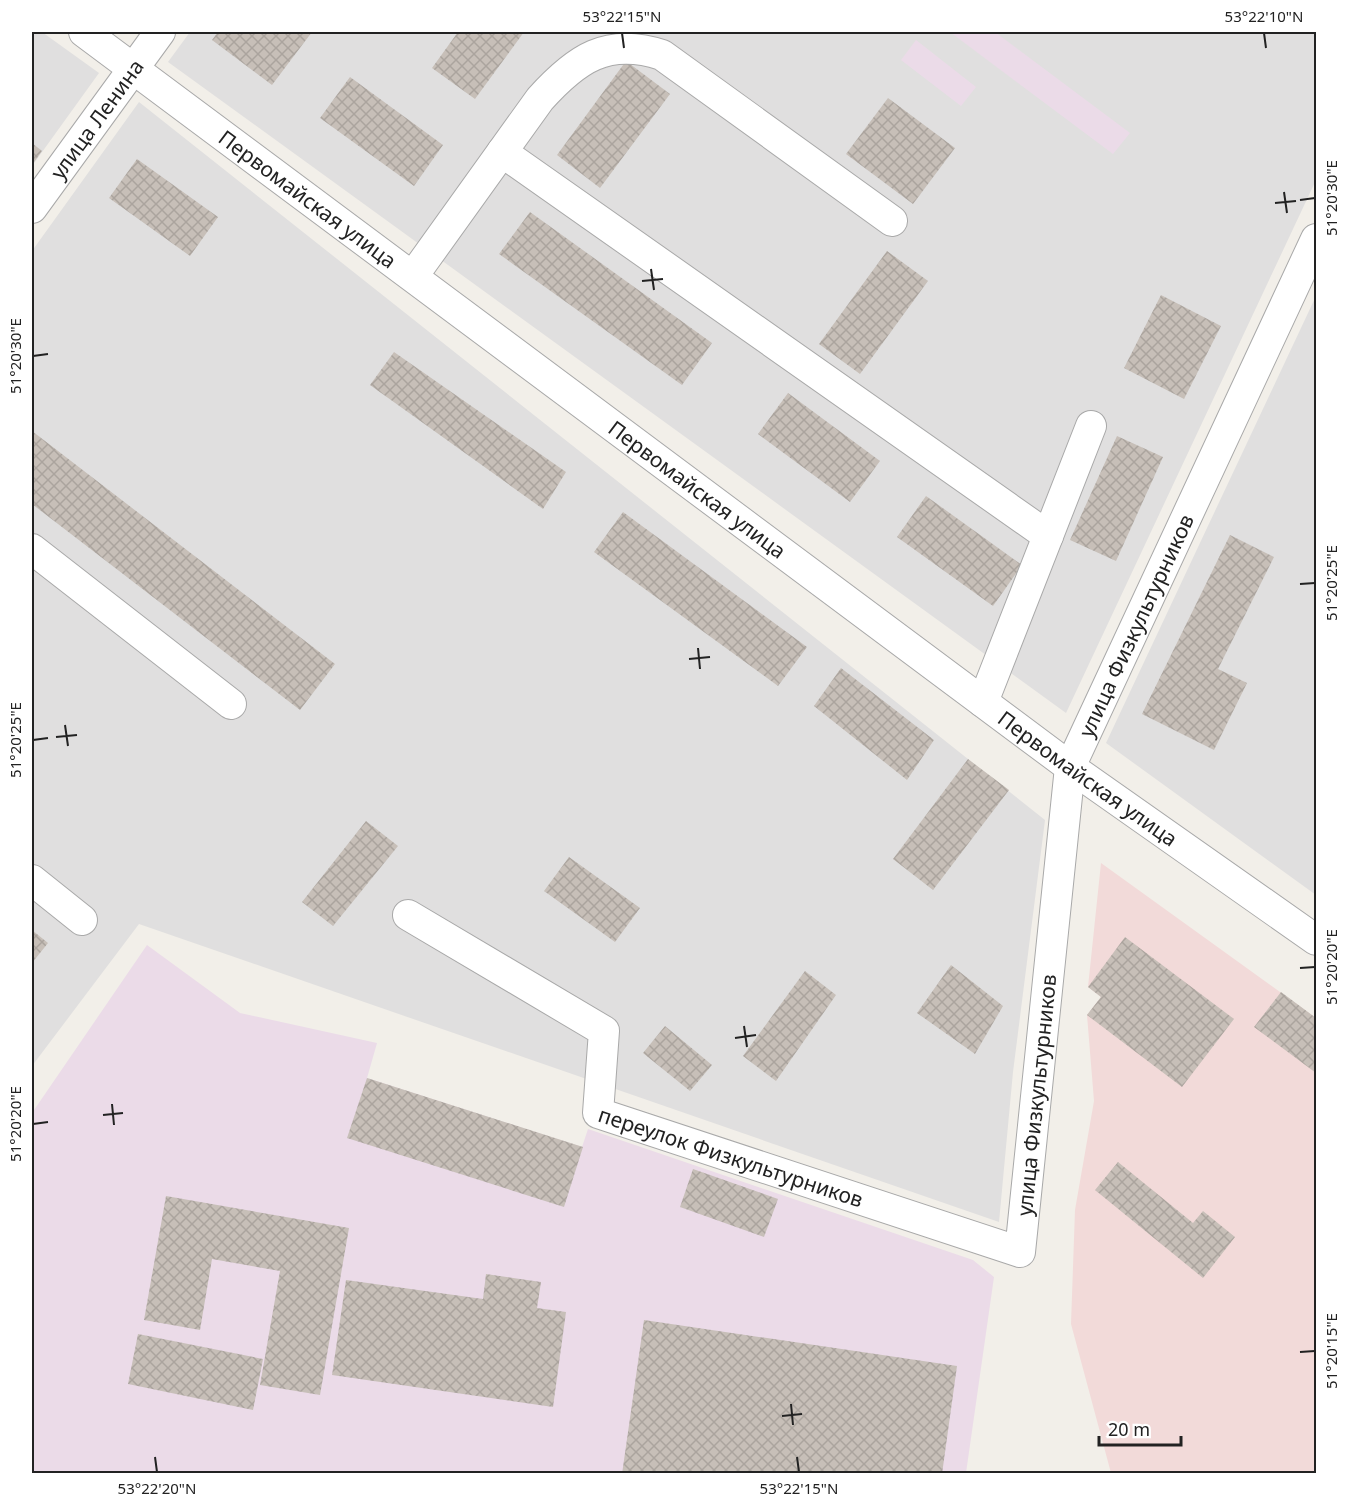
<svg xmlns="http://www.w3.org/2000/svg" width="1348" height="1505" viewBox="0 0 1348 1505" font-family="'Noto Sans',sans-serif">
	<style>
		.residential { fill: #e0dfdf }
		.commercial { fill: #f2dad9 }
		.industrial { fill: #ebdbe8 }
		.building { fill: url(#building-cross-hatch) }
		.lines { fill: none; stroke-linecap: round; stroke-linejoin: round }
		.minor-casing { stroke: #a9a9a9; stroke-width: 32 }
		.minor { stroke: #fff; stroke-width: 30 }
		.ticks { fill: none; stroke: #222; stroke-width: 2 }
		.labels { text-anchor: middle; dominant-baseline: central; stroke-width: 4.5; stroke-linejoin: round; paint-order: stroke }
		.street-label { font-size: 21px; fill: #222; stroke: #fff }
		.neatline { fill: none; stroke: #222; stroke-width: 2 }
		.ticks-label { font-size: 15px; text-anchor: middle; fill: #222 }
	</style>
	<defs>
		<pattern id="building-cross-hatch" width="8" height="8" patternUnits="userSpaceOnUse" patternTransform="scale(1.5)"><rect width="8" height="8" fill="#c7bfb8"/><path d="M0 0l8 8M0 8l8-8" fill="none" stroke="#aba49e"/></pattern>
	</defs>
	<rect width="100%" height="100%" fill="#f2efe9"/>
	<!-- residential -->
	<path class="residential" d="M32,32H42L99,73L32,166Z
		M190,32H1316V180L1066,713L168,62Z
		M139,102L1045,820L1013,1072L999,1222L139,924L32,1066V251Z
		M1316,296V895L1106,743Z"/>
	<!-- commercial -->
	<path class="commercial" d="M1101,863L1316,1018V1473H1111L1071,1324L1075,1210L1094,1101L1087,1015L1101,997L1088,987Z"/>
	<!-- industrial -->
	<path class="industrial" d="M950,32H995L1130,133L1113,154Z
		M916,40L976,87L961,106L901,60Z
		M147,945L240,1013L377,1043L367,1078L582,1147L588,1129L973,1260L994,1277L966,1473H32V1113Z"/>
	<!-- building -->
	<path class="building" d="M218,32H312L272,85L212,40Z
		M458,32H524L475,99L432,68Z
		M626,61L670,94L600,188L557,155Z
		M350,77L443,145L414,186L320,118Z
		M888,98L955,148L913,204L846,154Z
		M32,143L42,151L32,165Z
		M137,159L218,217L190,256L109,198Z
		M530,212L712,343L682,385L499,254Z
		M887,251L928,281L860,374L819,344Z
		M1161,295L1221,326L1184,399L1124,368Z
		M394,352L566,472L543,509L370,385Z
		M788,393L880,461L850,502L758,434Z
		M32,431L335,664L300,710L32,504Z
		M1117,436L1163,457L1116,561L1070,540Z
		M926,496L1022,565L993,606L897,537Z
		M623,512L807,647L778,686L594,552Z
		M1230,535L1274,557L1218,669L1247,683L1214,750L1142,714Z
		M841,668L934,740L907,780L814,706Z
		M968,759L1009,790L933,890L893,859Z
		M366,821L398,846L333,926L302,902Z
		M569,857L640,908L615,942L544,891Z
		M32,930L48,943L32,963Z
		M1125,937L1234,1019L1182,1087L1087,1015L1101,997L1088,987Z
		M951,965L1003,1006L975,1054L917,1013Z
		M805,971L836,995L776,1081L743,1056Z
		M1281,992L1316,1018V1073L1254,1027Z
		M665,1026L712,1065L690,1091L643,1053Z
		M367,1078L583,1147L564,1207L347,1138Z
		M1118,1162L1193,1223L1203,1211L1235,1237L1203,1278L1095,1190Z
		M693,1169L778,1199L764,1237L680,1207Z
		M166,1196L349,1228L320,1395L260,1385L280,1271L212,1259L200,1330L144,1320Z
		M486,1274L541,1282L537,1308L566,1312L553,1407L332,1375L346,1280L483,1299Z
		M644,1320L957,1366L942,1474H622Z
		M138,1334L263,1359L253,1410L128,1384Z"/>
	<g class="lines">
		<defs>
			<g id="minor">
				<path id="s1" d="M84,32L1070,767L1316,940"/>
				<path d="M502,152L1048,536"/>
				<path id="s2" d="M32,208L160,32"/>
				<path d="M413,276L540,99C576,59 607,37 662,55L892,221"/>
				<path d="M32,549L231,704"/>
				<path d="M983,702L1091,426"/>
				<path d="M32,880L82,920"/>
				<path id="s3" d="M408,915L604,1031L598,1113L1020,1252L1070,767L1316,239"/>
			</g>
		</defs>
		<!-- minor casing -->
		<use href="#minor" class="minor-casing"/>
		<!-- minor -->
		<use href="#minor" class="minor"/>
	</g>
	<!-- ticks -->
	<path class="ticks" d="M622,33L624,48M1264,33L1266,48M1284,192L1287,213M1300,200L1315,198M1275,203L1296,201M651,269L654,290M642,281L663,279M33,356L48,354M1300,584L1315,583M698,648L700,669M689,659L710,657M65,725L68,746M56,737L77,735M33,740L48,738M1300,968L1315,967M744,1026L747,1047M735,1038L756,1035M112,1104L114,1125M103,1115L123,1113M33,1124L48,1122M1300,1352L1315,1351M791,1404L793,1425M782,1416L802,1414M155,1457L157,1472M797,1457L799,1472"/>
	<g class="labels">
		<!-- street labels -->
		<g class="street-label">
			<text stroke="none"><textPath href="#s2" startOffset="110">улица Ленина</textPath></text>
			<text stroke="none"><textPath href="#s1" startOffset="279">Первомайская улица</textPath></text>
			<text stroke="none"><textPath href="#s1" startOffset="765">Первомайская улица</textPath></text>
			<text stroke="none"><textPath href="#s3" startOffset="1398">улица Физкультурников</textPath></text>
			<text stroke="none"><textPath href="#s1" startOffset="1251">Первомайская улица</textPath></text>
			<text stroke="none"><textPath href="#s3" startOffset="912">улица Физкультурников</textPath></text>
			<text stroke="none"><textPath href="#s3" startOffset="450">переулок Физкультурников</textPath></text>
		</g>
	</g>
	<!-- border -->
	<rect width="1348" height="1505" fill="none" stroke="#ffffff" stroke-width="66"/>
	<!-- scale -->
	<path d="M1099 1436v9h82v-9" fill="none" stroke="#222222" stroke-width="3"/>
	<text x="1108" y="1436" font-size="18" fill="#222222" stroke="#ffffff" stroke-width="4.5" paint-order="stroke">20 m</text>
	<rect x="33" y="33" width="1282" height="1439" class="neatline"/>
	<g class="ticks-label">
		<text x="622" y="22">53°22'15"N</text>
		<text x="1264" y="22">53°22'10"N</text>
		<text transform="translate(1332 198) rotate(-90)" y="5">51°20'30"E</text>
		<text transform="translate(16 356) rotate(-90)" y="5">51°20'30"E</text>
		<text transform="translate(1332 583) rotate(-90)" y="5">51°20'25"E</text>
		<text transform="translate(16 740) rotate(-90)" y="5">51°20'25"E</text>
		<text transform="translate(1332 967) rotate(-90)" y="5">51°20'20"E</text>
		<text transform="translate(16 1124) rotate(-90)" y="5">51°20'20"E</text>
		<text transform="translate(1332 1351) rotate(-90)" y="5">51°20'15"E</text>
		<text x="157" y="1494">53°22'20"N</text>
		<text x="799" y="1494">53°22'15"N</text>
	</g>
</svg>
